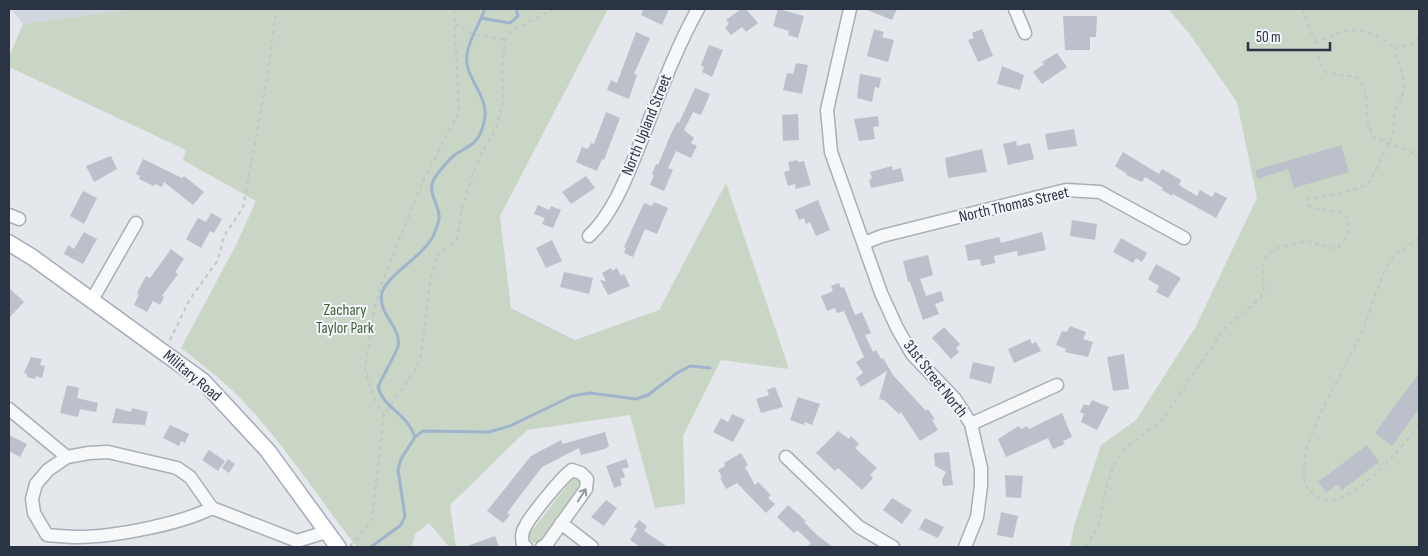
<svg xmlns="http://www.w3.org/2000/svg" width="1428" height="556" viewBox="0 0 1428 556" font-family="'Sofia Sans Condensed',sans-serif">
	<style>
		.built { fill: #d2d6de }
		.green { fill: #c9d6c5 }
		.lines { fill: none; stroke-linecap: round; stroke-linejoin: round }
		.stream { stroke: #9fb4cc; stroke-width: 3 }
		.building { fill: #bbc0ca }
		.minor-casing { stroke: #a9aeb7; stroke-width: 15 }
		.major-casing { stroke: #a3abb8; stroke-width: 18 }
		.path { stroke: #c2c5cb; stroke-width: 2; stroke-dasharray: 4 4; stroke-linecap: butt }
		.minor { stroke: #f7f8fa; stroke-width: 12 }
		.major { stroke: #fff; stroke-width: 15 }
		.oneway { stroke: #9196a0 }
		.labels { text-anchor: middle; dominant-baseline: central; stroke-width: 4; stroke-linejoin: round; paint-order: stroke }
		.street-label { font-size: 16px; fill: #2b3445; stroke: #f4f6f9 }
		.park-label { font-size: 16px; fill: #3f6138; stroke: #f4f6f9 }
	</style>
	<rect width="100%" height="100%" fill="#e4e7ec"/>
	<!-- built -->
	<path class="built" d="M11,9H132L23,24Z"/>
	<!-- green -->
	<path class="green" d="M132,9H608L500,216L511,308L575,340L659,310L726,183L789,369L721,360L683,436L685,504L655,508L630,415L527,430L450,505L456,547H449L429,523L415,534L412,547H357C317,497 282,440 236,394C219,377 200,363 181,348L236,245L256,201L183,160L186,150L9,67V57L23,24Z
		M1168,9H1419V547H1070L1074,526L1101,445L1136,420L1195,328L1257,198L1237,102L1188,32Z
		M573,478L581,481V488L540,542L533,543L530,540V533Z"/>
	<g class="lines">
		<!-- stream -->
		<path class="stream" d="M481,18L485,9
			M415,437C407,413 384,409 378,387C382,377 396,354 398,346C402,327 377,314 382,293C387,274 425,256 434,234C436,230 438,224 439,219C441,205 424,192 436,176C440,170 450,158 456,154C473,144 479,143 484,122C491,96 463,78 467,54C469,41 476,30 481,18L510,23L518,16L516,9
			M371,547L401,525L405,516L398,470L401,459L415,437L423,431L489,432L510,426L572,396L590,393L636,399L648,395L677,373L690,366L710,368"/>
	</g>
	<!-- building -->
	<path class="building" d="M644,9H669L662,25L641,15Z
		M741,9H746L758,23L746,32L742,27L731,35L725,28L729,24L726,20Z
		M778,9L804,16L798,38L788,35L789,31L773,26Z
		M865,9H897L892,20Z
		M1063,16H1097L1096,37H1090V50H1065Z
		M874,29L884,32L882,37L894,40L888,62L867,56Z
		M982,29L993,56L978,62L968,40L974,38L972,33Z
		M636,32L650,38L634,74L637,75L629,99L607,90L611,80L617,83Z
		M709,45L723,50L712,77L702,72L704,67L701,65Z
		M1057,53L1067,67L1042,84L1033,72L1044,64L1042,62Z
		M796,63L808,65L802,94L783,90L787,73L793,74Z
		M1002,66L1024,75L1020,90L997,84Z
		M860,74L881,78L879,88L875,87L872,102L857,98Z
		M695,88L710,94L701,115L693,112L684,130L694,138L691,143L697,146L691,158L676,151L668,168L673,170L664,191L650,185L654,175L652,174L656,164L658,165L670,136L677,122L679,123Z
		M606,112L620,118L604,160L602,159L597,171L576,162L582,147L588,149L591,143L594,144Z
		M798,114L799,140L783,141L782,115Z
		M878,116L879,126L873,127L875,139L859,141L854,119Z
		M1074,129L1077,146L1048,150L1045,134Z
		M1016,141L1017,146L1030,143L1034,159L1008,165L1003,144Z
		M1341,145L1349,172L1294,188L1288,169L1258,179L1255,170Z
		M982,149L987,172L948,178L945,158Z
		M1123,152L1159,174L1162,169L1181,180L1179,185L1197,196L1200,190L1212,197L1215,192L1227,198L1216,218L1173,194L1172,196L1162,190L1163,188L1145,177L1142,182L1126,175L1127,174L1115,166Z
		M111,156L117,169L94,182L86,166Z
		M143,159L182,178L184,176L204,192L193,205L164,182L162,187L155,184L154,186L139,179L140,176L136,174Z
		M798,160V162L804,161L811,185L796,189L795,184L788,186L784,172L790,170L788,162Z
		M892,166L893,170L901,168L904,181L871,188L869,180L872,178L870,172Z
		M586,176L595,188L571,204L562,192Z
		M83,191L97,198L84,224L70,216Z
		M818,200L830,230L816,236L810,222L806,224L804,218L799,220L795,210Z
		M654,202L668,208L657,234L645,229L633,257L624,253L626,248L624,247L644,203L652,206Z
		M538,205L549,210L551,206L561,210L553,228L542,224L545,218L534,214Z
		M211,213L222,219L214,233L210,231L201,248L186,239L198,218L206,222Z
		M1072,220L1097,224L1095,240L1070,236Z
		M84,232L97,239L83,264L64,254L68,245L74,249Z
		M1042,232L1046,250L1018,256L1017,251L994,256L995,263L981,266L980,259L968,261L965,245L999,237L1001,243Z
		M1121,238L1147,253L1142,262L1136,258L1133,263L1113,252Z
		M552,240L562,261L546,268L536,248Z
		M171,249L184,259L175,272L178,274L162,296L164,297L160,305L153,301L147,312L134,305L139,294L137,293L146,276L150,278Z
		M928,255L933,275L920,279L926,296L941,291L944,301L935,304L939,314L923,320L910,282H908L903,261Z
		M1156,264L1181,278L1168,298L1156,292L1159,286L1148,279Z
		M611,268L612,271L617,268L621,276L624,274L630,286L608,295L600,280L606,281L602,273Z
		M564,272L593,278L589,294L560,287Z
		M839,283L841,288L844,287L855,315L862,312L871,333L865,335L873,352L876,350L881,359L883,358L893,375L926,411L928,409L935,419L932,420L938,430L920,441L901,412L899,414L884,400L879,399L887,371L861,387L856,378L863,373L856,362L864,357L844,311L837,313L835,308L827,311L821,296L833,291L831,286Z
		M9,288L24,302L9,318Z
		M1070,326L1086,332L1083,339L1093,342L1088,357L1065,352L1066,349L1056,345L1062,331L1067,332Z
		M944,327L960,344L956,348L959,352L951,359L932,338Z
		M1030,339L1032,344L1036,342L1041,351L1014,363L1008,349Z
		M1124,354L1129,389L1113,391L1107,357Z
		M31,357L42,359L40,365L45,366L42,378L36,376L35,379L27,377V374L24,373Z
		M973,362L995,367L991,384L969,378Z
		M1419,373V409L1392,446L1375,433Z
		M67,385L79,388L77,398L98,403L96,412L80,409L78,417L60,413Z
		M775,387L783,407L761,413L756,399L769,395L767,390Z
		M798,397L820,404L812,425L805,422L804,425L790,420Z
		M1092,400L1109,407L1097,430L1081,422L1084,414L1080,412L1084,404L1089,406Z
		M116,408L131,412L132,408L148,412L145,425L112,423Z
		M1062,413L1072,437L1063,441L1065,444L1053,449L1048,438L1006,457L998,439L1019,426L1021,429L1027,426L1029,429Z
		M732,414L745,420L733,442L713,432L721,418L728,422Z
		M170,425L189,434L185,443L181,441L179,446L163,438Z
		M838,431L849,439L851,436L859,444L855,448L877,468L870,475L873,478L862,490L838,468L835,471L816,453Z
		M605,432L609,446L605,449L581,455L579,448L542,467L507,513L510,515L503,523L487,511L531,456L561,440L563,444Z
		M9,435L27,444L20,457L9,451Z
		M1367,445L1379,462L1342,490L1338,484L1326,493L1318,482Z
		M209,450L225,461L218,471L202,460Z
		M949,452L953,485L943,486L942,480L946,472L935,466L934,453Z
		M741,453L748,465L745,467L755,485L758,482L771,495L768,498L775,504L766,513L737,483L726,489L720,478L722,477L718,470L725,466L724,463Z
		M228,459L235,464L229,473L222,468Z
		M626,459L629,467L622,469L625,477L620,479L622,485L614,488L606,466Z
		M1005,475L1023,476L1021,498L1006,497Z
		M892,498L912,510L902,524L883,510Z
		M606,500L617,508L604,526L591,517Z
		M788,505L806,521L804,522L817,535L833,547H807L811,543L797,530L794,533L777,517Z
		M1001,512L1018,516L1013,538L997,535Z
		M925,518L944,527L938,538L919,529Z
		M639,520L647,526L644,531L668,547H640L630,540L637,529L634,527Z
		M495,536L499,547H468L467,546Z"/>
	<g class="lines">
		<defs>
			<path id="minor" d="M850,9L827,110L831,152L881,293L897,328L912,354L955,399L971,424L981,468V486L977,517L965,547
				M1015,9L1025,33
				M9,215L19,219
				M589,236C615,211 628,173 642,139C659,95 675,50 698,9
				M864,243L882,236L1066,190L1100,192L1184,238
				M92,300L136,223
				M9,409L67,457
				M971,424L1057,385
				M786,457L859,527L893,547
				M212,508L190,477L177,468L108,452L89,453L67,457L48,470L36,484L32,499L34,513L47,535C58,536 68,537 78,537C113,537 181,524 212,508L297,541L326,532
				M561,523L592,547
				M526,547L523,546C522,539 521,533 525,527C530,516 562,477 572,470L581,473L587,479L586,489L546,545L542,547"/>
			<path id="major" d="M9,243L32,257L203,381L268,451L338,547"/>
		</defs>
		<!-- minor casing -->
		<use href="#minor" class="minor-casing"/>
		<!-- major casing -->
		<use href="#major" class="major-casing"/>
		<!-- path -->
		<path class="path" d="M1302,9L1316,43
			M455,24L473,34L505,40
			M1419,36L1411,44L1394,49C1367,23 1347,27 1316,43L1320,64L1327,73L1357,77C1369,90 1366,102 1367,118C1368,124 1371,131 1373,137L1411,152L1419,159
			M1419,238C1412,244 1401,249 1394,256C1379,273 1373,308 1363,329C1347,369 1300,434 1304,477C1304,486 1310,493 1318,497C1347,515 1404,446 1419,424
			M170,340L190,299L218,260L224,236L243,208L267,77L276,13L273,9
			M384,415L375,401L365,369L374,309L384,277L424,179L459,112L454,9
			M350,546L365,530L372,518L384,415L415,371L421,355L430,283L437,255L457,239L462,208L473,174L482,152L495,131L504,100L502,73L505,40L513,30L554,9
			M1086,547L1100,522L1106,488L1114,465L1124,449L1162,420L1224,329L1261,297L1264,290L1263,265L1267,255L1278,248L1306,241L1336,249C1348,239 1353,227 1344,213L1313,208L1308,205V199L1342,193L1362,187L1371,180L1393,134L1395,109L1402,99L1404,87L1402,73L1394,49"/>
		<!-- minor -->
		<use href="#minor" class="minor"/>
		<!-- major -->
		<use href="#major" class="major"/>
	</g>
	<!-- one-way arrows -->
	<defs><path id="oneway-shaft" d="M-6 0H5M1.5-3L5.5 0L1.5 3" fill="none" stroke-width="1.6" stroke-linecap="round" stroke-linejoin="round" transform="scale(1.25)"/></defs>
	<use class="oneway" href="#oneway-shaft" transform="translate(582 495) rotate(-57)"/>
	<g class="labels">
		<!-- street labels -->
		<g class="street-label">
			<text transform="translate(647 125) rotate(-68)">North Upland Street</text>
			<text transform="translate(1014 205) rotate(-13)">North Thomas Street</text>
			<text transform="translate(192 376) rotate(40)">Military Road</text>
			<text transform="translate(935 379) rotate(52)">31st Street North</text>
		</g>
		<!-- park labels -->
		<g class="park-label">
			<text x="345" y="310">Zachary<tspan x="345" dy="18">Taylor Park</tspan></text>
		</g>
	</g>
	<!-- border -->
	<rect width="1428" height="556" fill="none" stroke="#2b3445" stroke-width="20"/>
	<!-- scale -->
	<path d="M1248 42v8h82v-8" fill="none" stroke="#2b3445" stroke-width="2.5"/>
	<text x="1256" y="42" font-size="15" fill="#2b3445" stroke="#f4f6f9" stroke-width="4" paint-order="stroke">50 m</text>
</svg>
